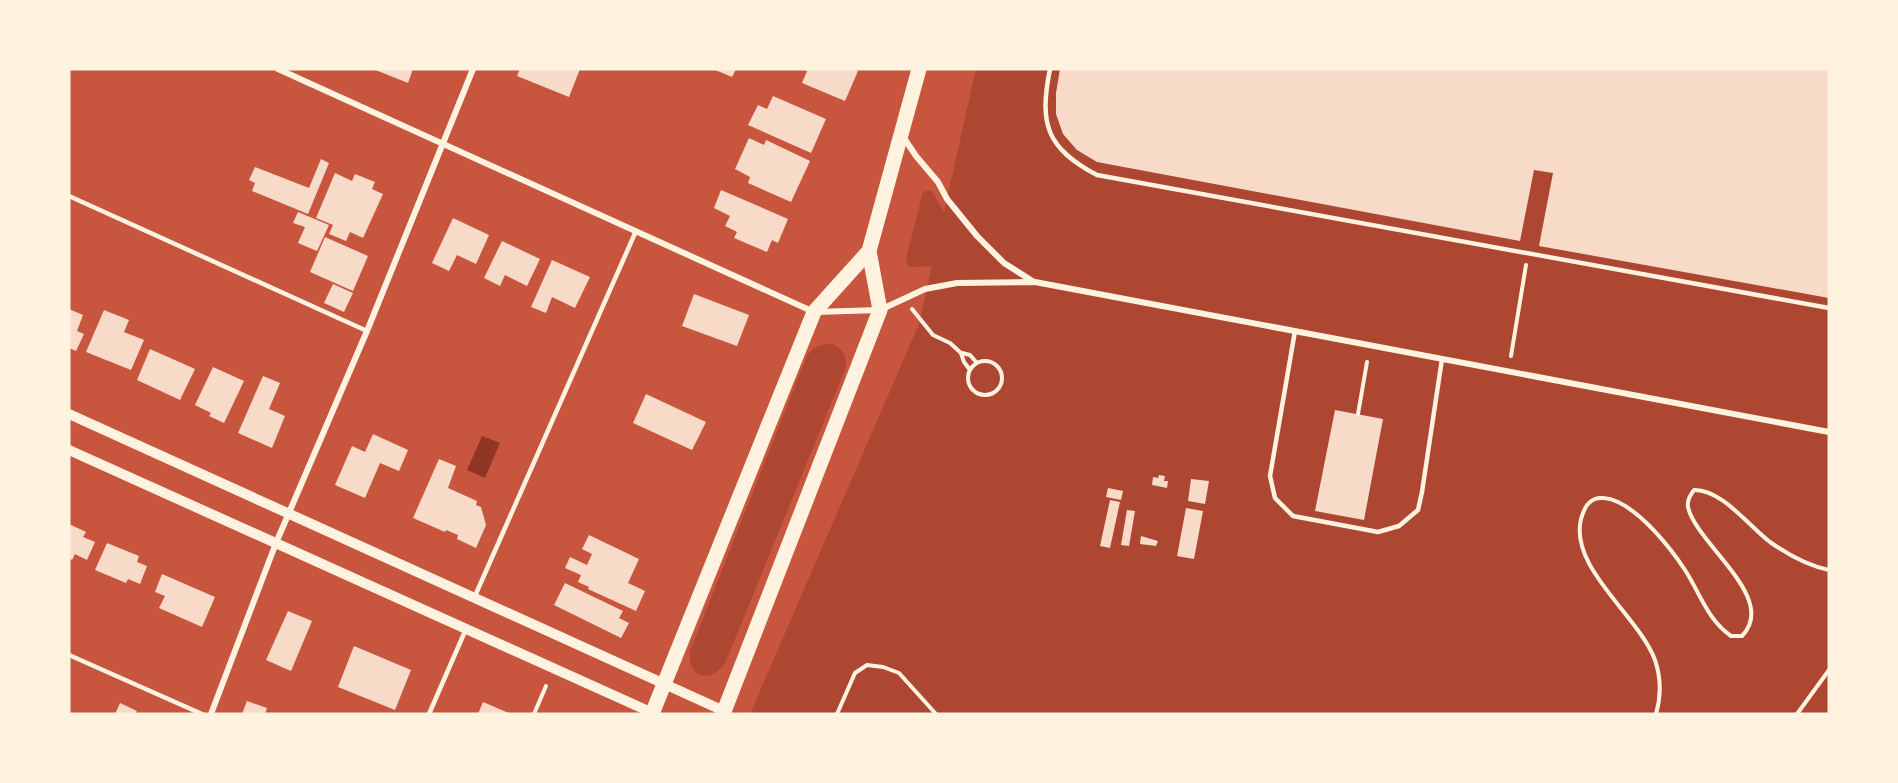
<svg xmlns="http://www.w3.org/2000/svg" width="1898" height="783" viewBox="0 0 1898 783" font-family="'Exo 2',sans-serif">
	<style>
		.green { fill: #ae4732 }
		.water { fill: #8f3625 }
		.building { fill: #f7dbc8 }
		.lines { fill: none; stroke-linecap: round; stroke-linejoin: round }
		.path { stroke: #fff3e0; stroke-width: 4 }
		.service { stroke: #fff3e0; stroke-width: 4.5 }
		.minor { stroke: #fff3e0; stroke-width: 6 }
		.tertiary { stroke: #fff3e0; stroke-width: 10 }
		.primary { stroke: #fff3e0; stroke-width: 15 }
	</style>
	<rect width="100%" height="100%" fill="#c8553d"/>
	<!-- green -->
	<path class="green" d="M976,69H1829V714H750L919,324L932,266L908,267L906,259L923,192L931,190L944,212Z
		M833,344C843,350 846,355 846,367L726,661C713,684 687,680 690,651L807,356C813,347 822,343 833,344Z"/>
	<!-- water -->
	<path class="water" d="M482,436L500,443L485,478L467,470Z"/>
	<!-- building -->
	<path class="building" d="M373,69H413L408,83Z
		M520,69H580L569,97L517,76Z
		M713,69H736L732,77Z
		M803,69H853L858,71L845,101L802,83L807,71Z
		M1060,69H1829V298L1539,246L1553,173L1534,170L1520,241L1097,162L1077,150L1063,134L1056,114V93Z
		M773,96L826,119L811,153L748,125L758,105L767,109Z
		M749,138L764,145L766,140L810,161L791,202L748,183L750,177L735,169Z
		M321,159L329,163L308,214L252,191L255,183L249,180L255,167L309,188Z
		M335,173L352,181L355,174L375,182L372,189L383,194L363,238L350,232L346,241L329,234L333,225L316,218Z
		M721,190L788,219L778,243L772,240L767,252L734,238L737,232L725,226L730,216L714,208Z
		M298,212L329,225L317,251L298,243L305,227L293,223Z
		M453,218L489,235L476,264L457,255L449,271L432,263Z
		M325,237L368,256L353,291L310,272Z
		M502,241L540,259L527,286L505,275L500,286L484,278Z
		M552,260L590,277L575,308L552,297L546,313L531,307Z
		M333,284L353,293L344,312L324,303Z
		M694,294L749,315L737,346L682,326Z
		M69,309L83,315L77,331L84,334L76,351L69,348Z
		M104,310L129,320L124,332L144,340L131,370L86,352Z
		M150,349L195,369L180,400L137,380Z
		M213,367L244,381L224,423L209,416L211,413L195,405Z
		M263,376L280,383L269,409L285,416L272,448L238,433Z
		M646,394L706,422L692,450L633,423Z
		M1335,410L1383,419L1364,520L1315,511Z
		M373,434L408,450L399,471L380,463L365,498L335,485L352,446L365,452Z
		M439,459L456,466L448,488L477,501L476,505L481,507L486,525L476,548L457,539L458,535L446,530L445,532L413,518Z
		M1159,475L1165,476L1164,481H1168L1167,488L1152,485L1153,477L1158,478Z
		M1191,479L1209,481L1205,504L1188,501Z
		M1108,488L1123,491L1121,500L1106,497Z
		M1110,500L1120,502L1110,548L1100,546Z
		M1186,508L1203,511L1194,559L1177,556Z
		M1127,510L1135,511L1129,546L1121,545Z
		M69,524L86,532L83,537L95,542L87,560L75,554L72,560L69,558Z
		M589,535L639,559L628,583L645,591L636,611L588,589L589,587L578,582L581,575L565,568L570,557L587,565L592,554L582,549Z
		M1141,536L1158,541L1156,546L1140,544Z
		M107,543L139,556L137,562L147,566L140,584L128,579L126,583L95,570Z
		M162,574L215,597L202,627L159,608L165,596L155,592Z
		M565,583L623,611L619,618L629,623L621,638L554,605Z
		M288,611L312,621L291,671L266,660Z
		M354,646L411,670L395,710L338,687Z
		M247,701L267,708L265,714H242Z
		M483,702L511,714H478Z
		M120,703L137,711L135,714H115Z"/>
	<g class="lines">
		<!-- path -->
		<path class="path" d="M912,309L933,335L950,343L961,353L964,362L970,370
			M962,353L970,355L977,363
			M1511,356L1526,265
			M968 378a17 17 0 1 1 34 0a17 17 0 1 1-34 0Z
			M1358,414L1367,362
			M534,714L546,686
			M837,714L855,673L867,665L883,667L899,673L936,714
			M1656,714C1661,697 1661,678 1655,660C1639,616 1569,568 1581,519C1583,514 1584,507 1589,503C1596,495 1610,498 1618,502C1643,514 1670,547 1685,570C1700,593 1707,619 1731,636H1742C1779,598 1696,544 1688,507C1687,500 1690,496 1694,490C1721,489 1749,526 1770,542C1787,554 1809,566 1829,570
			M1797,714L1829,670"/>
		<!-- service -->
		<path class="service" d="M1050,69C1039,124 1046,148 1097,175L1829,308
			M69,196L367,331
			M1295,331L1270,476L1275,498L1293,516L1378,532L1399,526L1418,510L1422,492L1442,359
			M475,596L636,231
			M69,655L202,714
			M429,714L466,629"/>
		<!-- minor -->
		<path class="minor" d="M278,69L814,312L880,310L925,289L957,283L1035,282L1829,432
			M904,138L916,156L938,182L947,199L977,236L1004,263L1034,282
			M211,714L276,543L367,331L473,69"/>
		<!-- tertiary -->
		<path class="tertiary" d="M69,414L724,711
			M69,450L655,714"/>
		<!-- primary -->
		<path class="primary" d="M652,714L814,312L869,251L919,69
			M723,714L880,310L869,251"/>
	</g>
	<!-- border -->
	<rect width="1898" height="783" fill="none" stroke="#fff3e0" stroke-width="141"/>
</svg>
